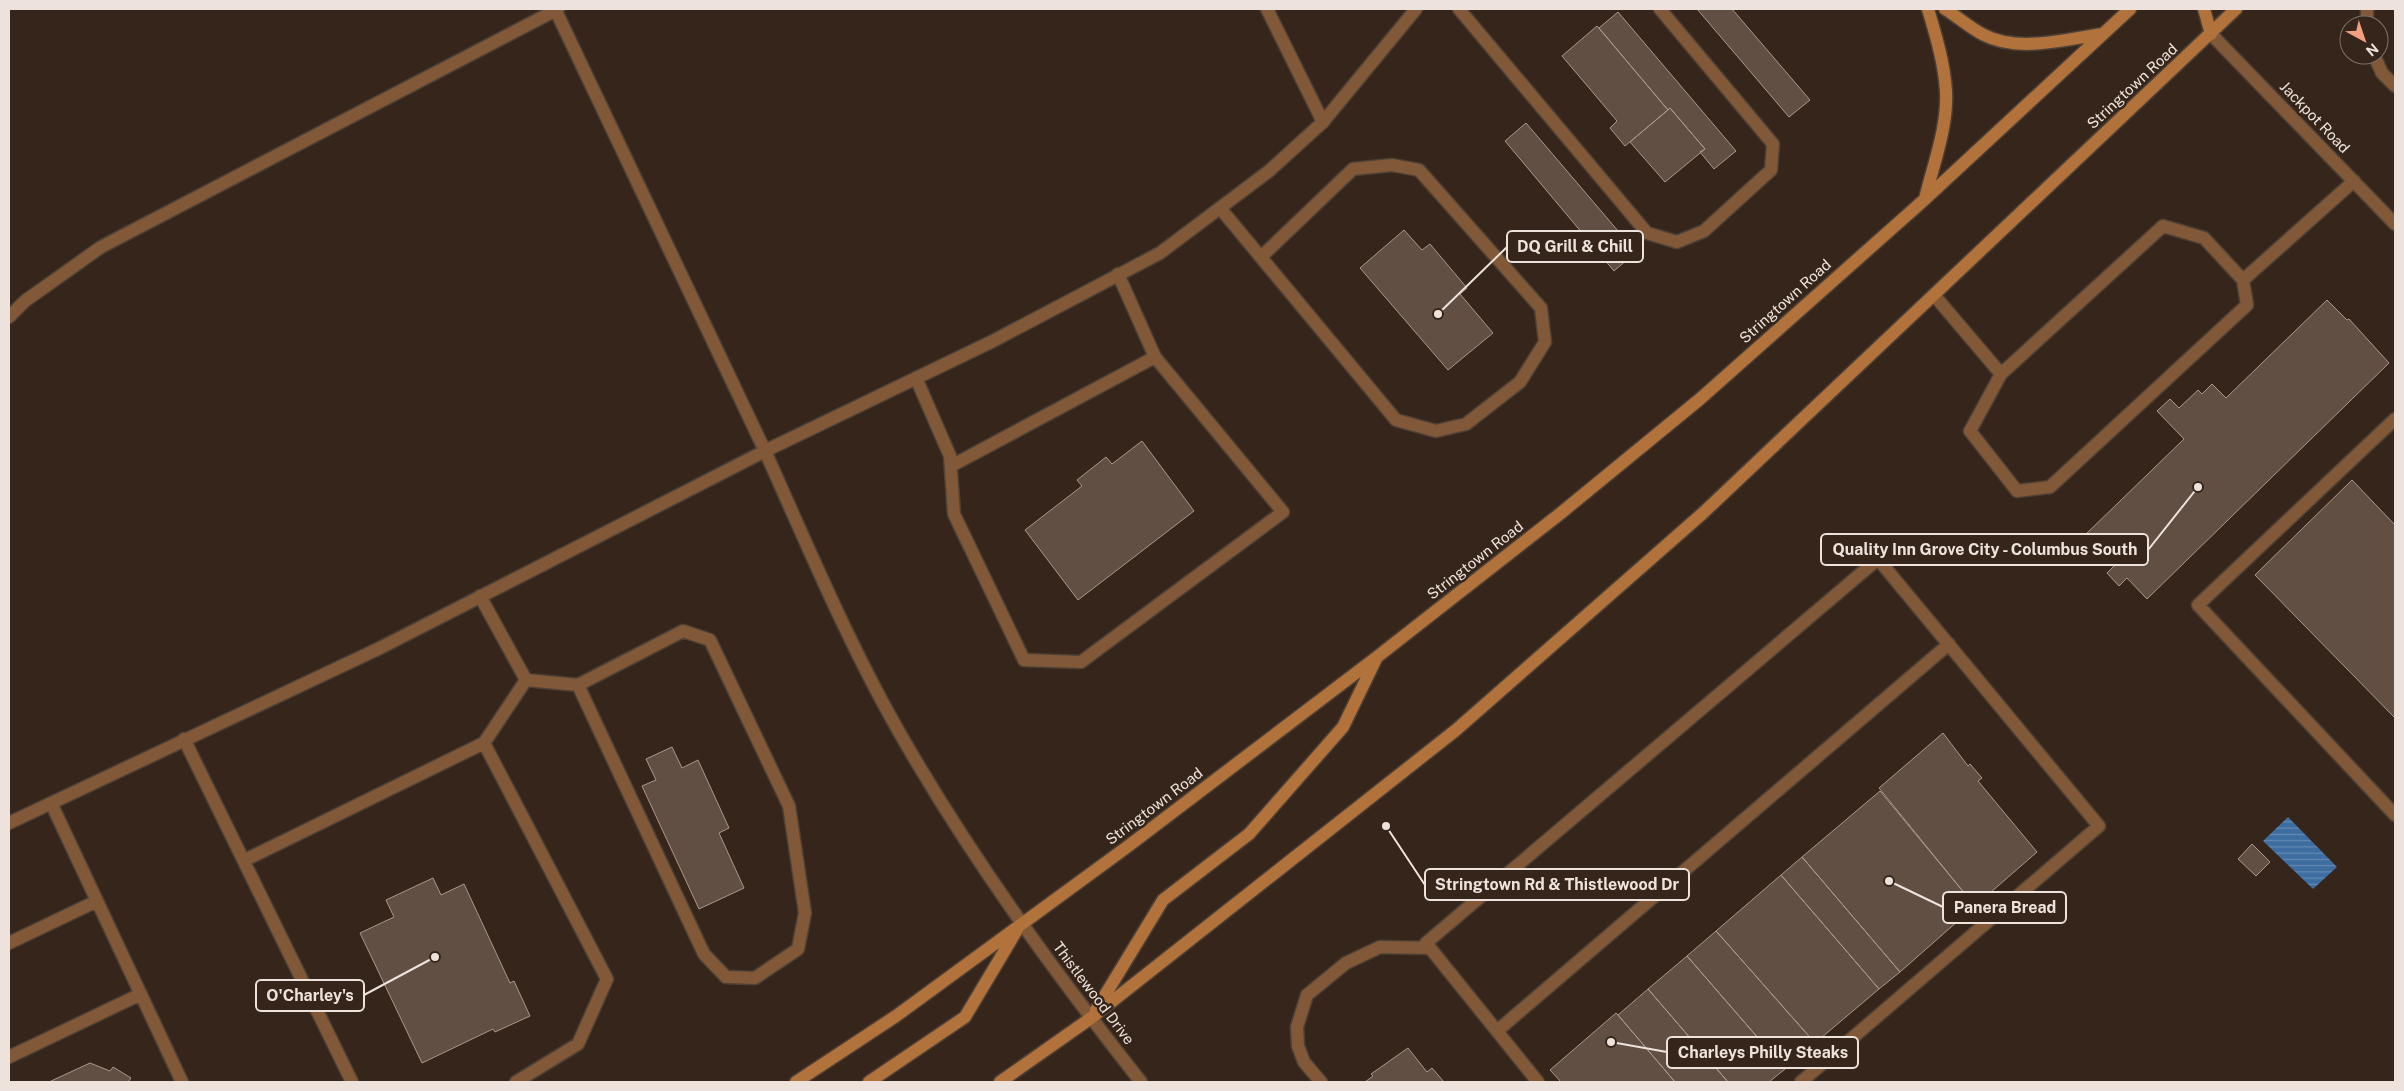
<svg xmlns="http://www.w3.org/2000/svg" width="2404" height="1091" viewBox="0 0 2404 1091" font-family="'Public Sans',sans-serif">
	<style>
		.water { fill: url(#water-rules) }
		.building { fill: #624f44; stroke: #ac978a }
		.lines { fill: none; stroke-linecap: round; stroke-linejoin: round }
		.service-casing { stroke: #4f4035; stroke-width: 15 }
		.minor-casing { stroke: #4f4035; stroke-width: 15 }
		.secondary-casing { stroke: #4f4035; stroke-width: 15 }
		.service { stroke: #815838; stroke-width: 12 }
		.minor { stroke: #815838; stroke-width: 12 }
		.secondary { stroke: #b2723c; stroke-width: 12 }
		.labels { text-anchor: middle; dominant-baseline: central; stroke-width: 5; stroke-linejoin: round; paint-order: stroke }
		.street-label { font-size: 15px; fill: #eee3dc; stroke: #35251a }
		.leader { fill: none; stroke: #eee3dc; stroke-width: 2 }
		.callout-dot { fill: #eee3dc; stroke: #35251a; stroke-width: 2 }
		.callout { fill: #35251a; stroke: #eee3dc; stroke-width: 2 }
		.callout-label { font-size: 16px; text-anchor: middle; font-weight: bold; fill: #eee3dc }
	</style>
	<defs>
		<pattern id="water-rules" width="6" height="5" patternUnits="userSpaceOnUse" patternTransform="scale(1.25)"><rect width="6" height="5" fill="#3e6da1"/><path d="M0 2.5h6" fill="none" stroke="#6489b2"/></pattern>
	</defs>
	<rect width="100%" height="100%" fill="#35251a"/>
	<!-- water -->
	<path class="water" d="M2288,817L2337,867L2313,889L2263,841Z"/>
	<!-- building -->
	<path class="building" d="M1697,9H1732L1810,100L1789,117Z
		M1618,12L1736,151L1714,169L1700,152L1705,149L1670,108L1668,110L1599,28Z
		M1597,26L1668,110L1625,146L1610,128L1617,121L1562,56Z
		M1670,108L1705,149L1665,182L1630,142Z
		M1526,123L1636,252L1614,271L1505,141Z
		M1404,230L1422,250L1430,244L1467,288L1460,294L1493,333L1448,370L1360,268Z
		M2327,300L2347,320L2349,319L2389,363L2147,599L2127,578L2119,586L2107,573L2114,566L2085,535L2184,439L2157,411L2170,399L2179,408L2198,390L2202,394L2212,384L2226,398Z
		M1142,441L1194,511L1078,600L1025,530L1082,486L1077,480L1106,457L1112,464Z
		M2352,480L2395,525V718L2255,575Z
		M1943,733L1968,766L1970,764L1982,778L1978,781L2037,852L1975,906L1879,788Z
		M672,747L682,768L698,760L729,828L719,833L744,888L699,909L642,786L656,780L646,759Z
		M1880,791L1975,906L1900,972L1802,857Z
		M2252,844L2270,862L2256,876L2238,859Z
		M1802,857L1900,972L1879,989L1781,875Z
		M1781,875L1879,989L1815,1043L1716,931Z
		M433,878L441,895L464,884L510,983L514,981L530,1016L495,1032L493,1029L422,1063L360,933L394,917L386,900Z
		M1716,931L1815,1043L1785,1069L1687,956Z
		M1687,956L1785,1069L1769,1082H1728L1648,989Z
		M1648,989L1728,1082H1675L1618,1015Z
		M1616,1013L1618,1015L1675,1082H1561L1550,1070Z
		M1408,1048L1427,1072L1432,1068L1444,1082H1365L1373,1076L1371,1074Z
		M90,1063L110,1071L113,1067L131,1078L128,1082H49Z"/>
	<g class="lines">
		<defs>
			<path id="service" d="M555,9L765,451
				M1267,9L1323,122
				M1459,9L1647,233L1677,242L1704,231L1771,170L1773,144L1660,9
				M2367,9V25
				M2374,55L2382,73L2395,86
				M1220,208L1396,420L1436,431L1466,424L1520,382L1545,342L1541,308L1419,170L1392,165L1353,169L1261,257
				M2243,280L2354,181
				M1934,295L2001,374L2163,226L2204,238L2243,280L2247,305L2050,487L2017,491L1970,431L2001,374
				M9,317L25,301L101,247L558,9
				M916,378L950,456L954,514L1024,660L1081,662L1283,512L1155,357L1118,274
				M2395,419L2198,605L2395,815
				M951,466L1155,357
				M480,596L526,680L578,685L683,631L710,640L789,806L805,913L798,949L755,978L726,977L704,954L578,685
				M184,739L352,1082
				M52,805L182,1082
				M245,860L484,743
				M9,943L97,901
				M1497,1031L1949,644
				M9,1057L141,994
				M516,1082L578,1044L607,979L484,743L526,680
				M1321,1082L1304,1062L1298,1046L1297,1027L1307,995L1346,963L1380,947L1430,948
				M1538,1082L1426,943L1878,559L2099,826L1801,1082"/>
			<path id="minor" d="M2211,34L2395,224
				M765,451C809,549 851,650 906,744C975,863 1056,974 1141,1082
				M9,823L380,648L765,451L993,341L1160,253L1269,171L1323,122L1416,9"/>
			<path id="secondary" d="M1945,9C1958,17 1970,28 1984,35C2019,53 2066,39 2103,34
				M2204,9L2211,34
				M1925,199C1933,165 1948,127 1946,91C1944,62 1936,36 1928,9
				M1096,1010L1163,900L1249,834L1343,727L1376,659
				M796,1082L896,1016L1127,847L1377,657L1561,513L1700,399L1924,200L2130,9
				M869,1082L965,1017L1017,930
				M1000,1082L1091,1018L1456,730L1703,513L2236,9"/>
		</defs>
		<!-- service casing -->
		<use href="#service" class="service-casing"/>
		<!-- minor casing -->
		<use href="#minor" class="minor-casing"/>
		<!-- secondary casing -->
		<use href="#secondary" class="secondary-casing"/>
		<!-- service -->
		<use href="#service" class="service"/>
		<!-- minor -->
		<use href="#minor" class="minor"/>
		<!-- secondary -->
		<use href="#secondary" class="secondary"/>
	</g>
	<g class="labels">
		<!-- street labels -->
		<g class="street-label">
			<text transform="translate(2132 86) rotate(-43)">Stringtown Road</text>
			<text transform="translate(2315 117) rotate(46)">Jackpot Road</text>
			<text transform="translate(1785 301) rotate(-42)">Stringtown Road</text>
			<text transform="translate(1475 560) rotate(-38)">Stringtown Road</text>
			<text transform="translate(1154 806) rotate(-37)">Stringtown Road</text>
			<text transform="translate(1094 993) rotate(53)">Thistlewood Drive</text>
		</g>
	</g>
	<!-- callouts -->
	<path class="leader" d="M1438 314L1507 247M2198 487L2148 550M1386 826L1425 885M1889 881L1943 907M435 957L364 995M1611 1042L1667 1052"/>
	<g class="callout-dot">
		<circle cx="1438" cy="314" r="5"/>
		<circle cx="2198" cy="487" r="5"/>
		<circle cx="1386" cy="826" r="5"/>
		<circle cx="1889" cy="881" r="5"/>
		<circle cx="435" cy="957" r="5"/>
		<circle cx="1611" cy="1042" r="5"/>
	</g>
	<g class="callout">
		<rect x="1507" y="231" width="136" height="31" rx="5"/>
		<rect x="1821" y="534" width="327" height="31" rx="5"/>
		<rect x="1425" y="869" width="264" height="31" rx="5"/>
		<rect x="1943" y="892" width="123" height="31" rx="5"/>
		<rect x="256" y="980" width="108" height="31" rx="5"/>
		<rect x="1667" y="1037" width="191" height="31" rx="5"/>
	</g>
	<g class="callout-label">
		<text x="1575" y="252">DQ Grill &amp; Chill</text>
		<text x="1985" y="555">Quality Inn Grove City - Columbus South</text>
		<text x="1557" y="890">Stringtown Rd &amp; Thistlewood Dr</text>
		<text x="2005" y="913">Panera Bread</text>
		<text x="310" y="1001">O'Charley's</text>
		<text x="1763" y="1058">Charleys Philly Steaks</text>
	</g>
	<!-- border -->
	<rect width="2404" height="1091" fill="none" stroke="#eee3dc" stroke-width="20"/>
	<!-- north arrow -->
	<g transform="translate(2364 40) rotate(140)"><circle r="24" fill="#35251a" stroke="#7f7168"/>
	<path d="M0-4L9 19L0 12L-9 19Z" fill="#f2a07f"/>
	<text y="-8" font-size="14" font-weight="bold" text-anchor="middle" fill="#eee3dc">N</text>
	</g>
</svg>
